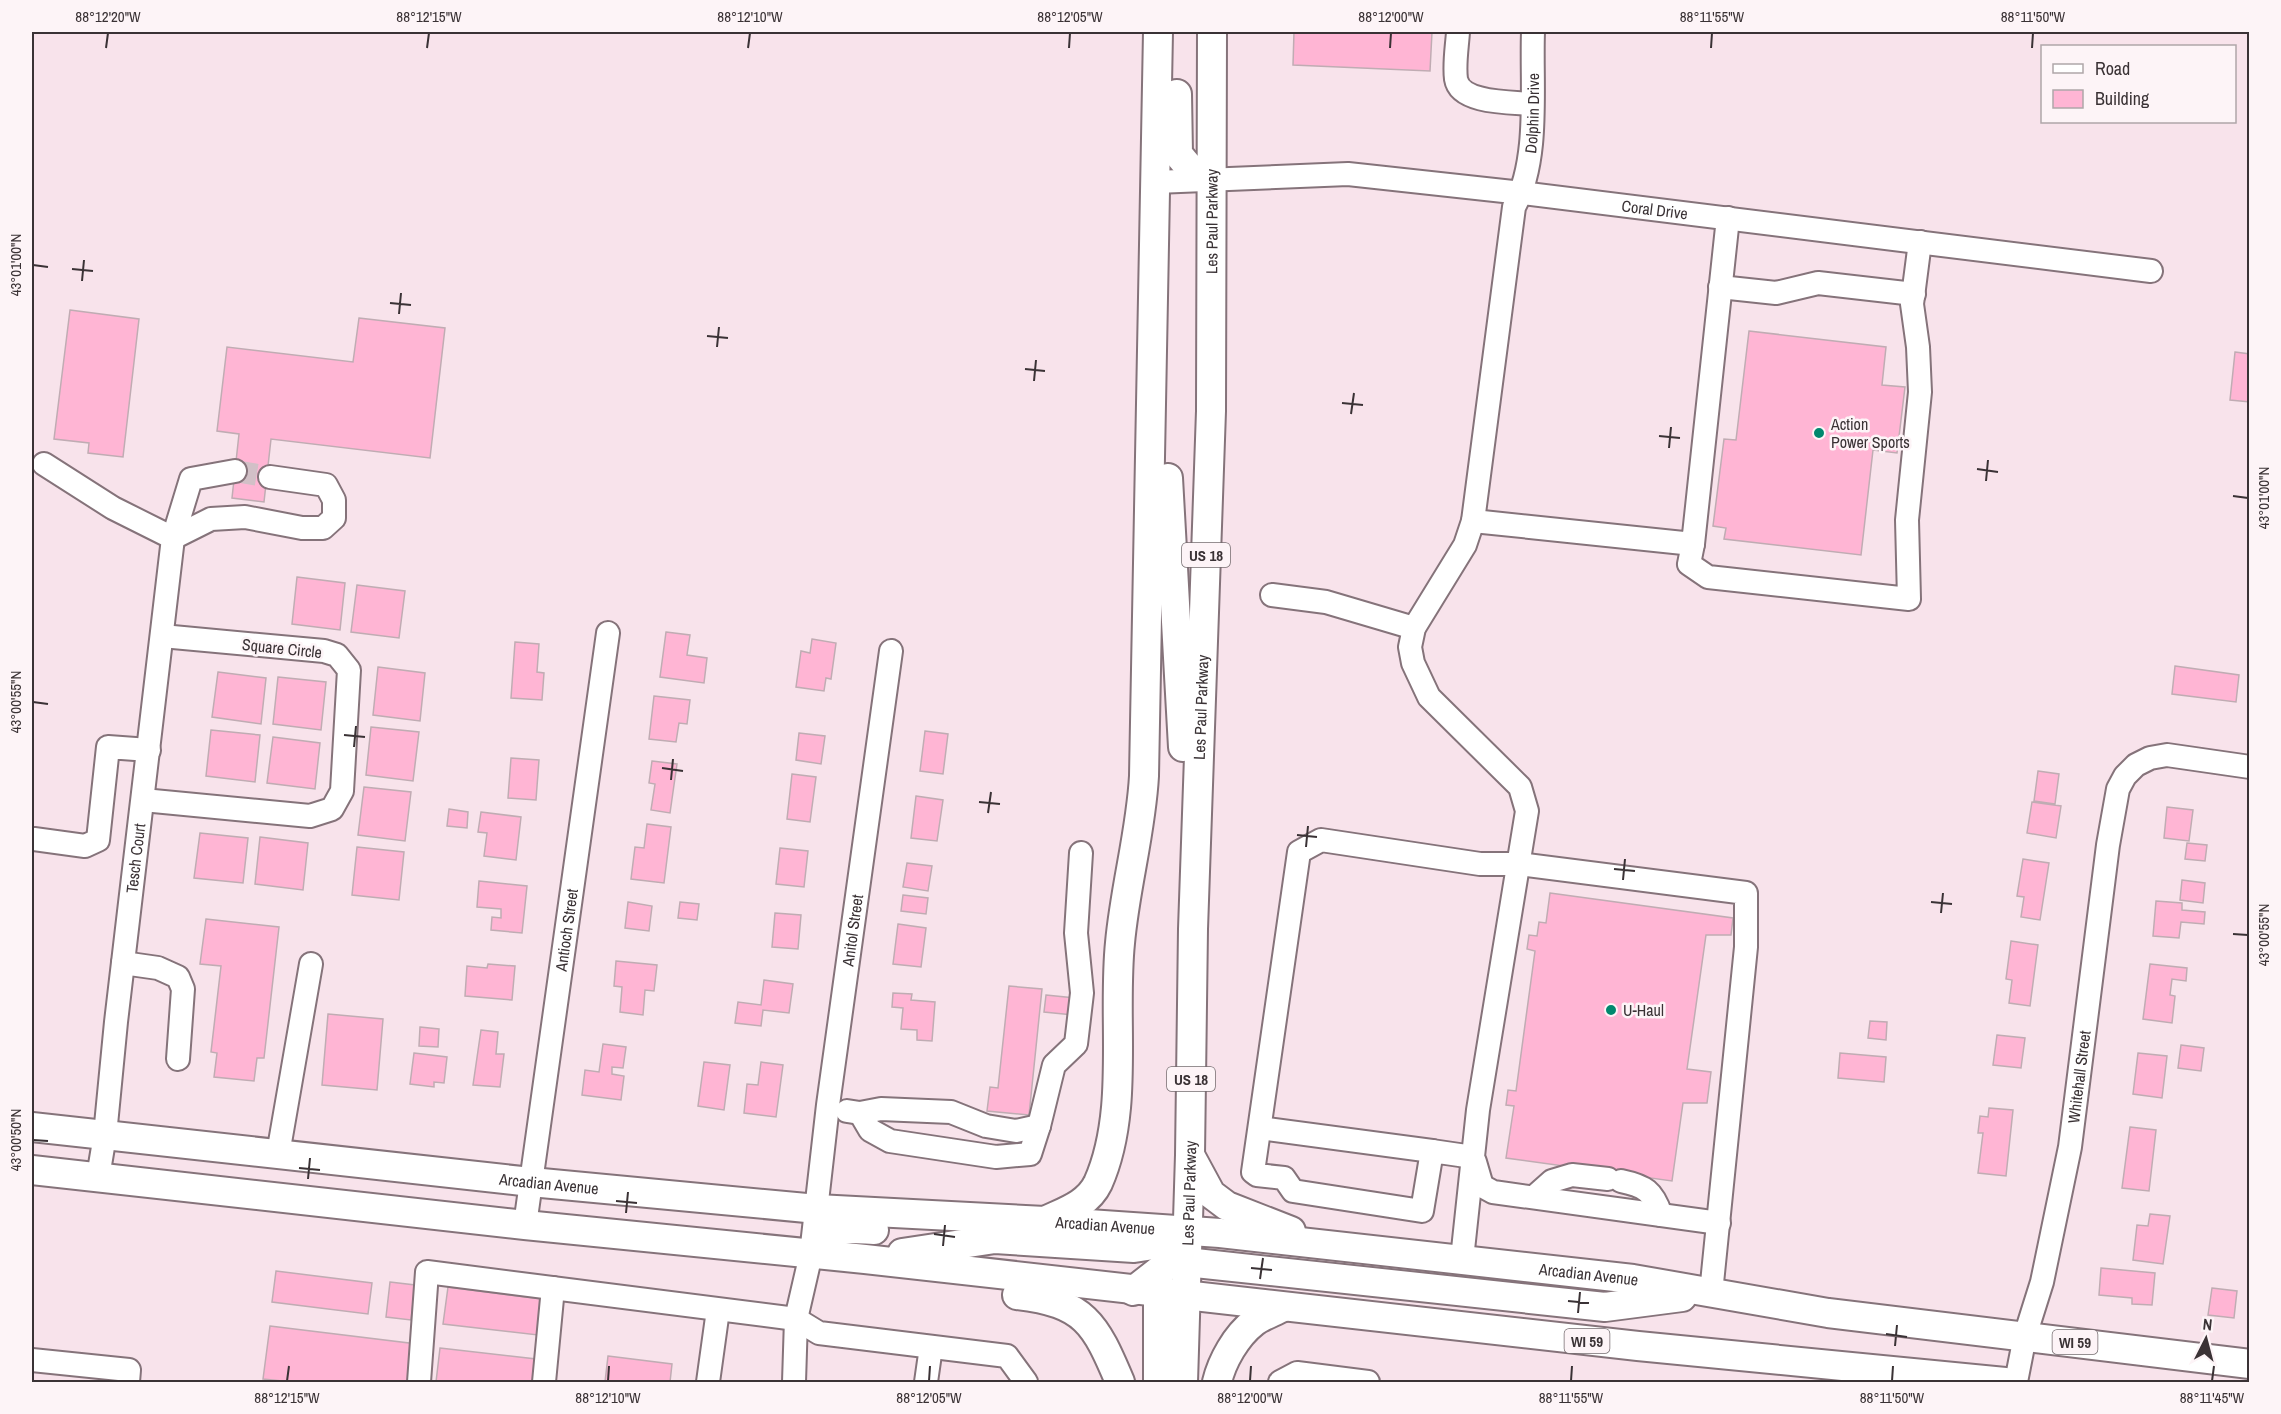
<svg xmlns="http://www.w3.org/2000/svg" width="2281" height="1414" viewBox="0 0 2281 1414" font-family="'Archivo Narrow',sans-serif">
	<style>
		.building { fill: #ffb5d4; stroke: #c0acb3; stroke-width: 1.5 }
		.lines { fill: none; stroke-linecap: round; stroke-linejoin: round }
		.minor-tunnel { stroke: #d2c0c7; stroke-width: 22; stroke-dasharray: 22 11; stroke-linecap: butt }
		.minor-casing { stroke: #85737a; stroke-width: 26 }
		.major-casing { stroke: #85737a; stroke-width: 32 }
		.minor { stroke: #fff; stroke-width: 22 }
		.major { stroke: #fff; stroke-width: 28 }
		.ticks { fill: none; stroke: #3a3235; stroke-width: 2 }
		.poi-dot { fill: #00886e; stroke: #fdf4f7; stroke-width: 2 }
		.labels { text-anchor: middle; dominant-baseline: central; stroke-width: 5; stroke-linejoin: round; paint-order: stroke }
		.shield { fill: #fdf4f7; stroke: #746c6f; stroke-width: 1.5 }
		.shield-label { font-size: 15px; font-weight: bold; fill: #3a3235 }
		.street-label { font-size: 16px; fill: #3a3235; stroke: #fdf4f7 }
		.poi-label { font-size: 16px; fill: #3a3235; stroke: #fdf4f7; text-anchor: start }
		.neatline { fill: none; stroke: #3a3235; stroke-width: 2 }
		.ticks-label { font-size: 15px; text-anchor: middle; fill: #3a3235 }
	</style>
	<rect width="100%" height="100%" fill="#f8e3eb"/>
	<!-- building -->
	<path class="building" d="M1294,32H1432L1430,71L1293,65Z
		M70,310L139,319L123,457L88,453L89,443L54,439Z
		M359,318L445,328L430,458L271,439L264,502L232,498L239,434L217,431L227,347L353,362Z
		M1749,331L1886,347L1882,385L1905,387L1897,453L1873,450L1861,555L1724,539L1726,528L1713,526L1724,439L1736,440Z
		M2235,352L2250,354V402L2230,400Z
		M297,577L345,583L340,630L292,624Z
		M357,585L405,591L399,638L351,632Z
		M666,632L690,635L687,655L707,658L704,683L660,677Z
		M812,639L836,643L831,679L826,678L824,691L796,687L801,651L810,653Z
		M515,642L539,644L537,672L544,673L542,700L511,698Z
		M2175,666L2239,675L2236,702L2172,694Z
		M378,667L425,673L420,721L373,715Z
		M218,672L266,678L261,724L212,717Z
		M278,677L326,682L321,730L273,724Z
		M654,696L690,700L687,724L679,723L676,742L649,739Z
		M371,727L419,732L413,781L366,775Z
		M211,730L260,735L255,782L206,776Z
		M925,731L948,734L943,774L920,771Z
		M799,733L825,736L821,764L796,760Z
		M273,737L320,743L315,789L267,783Z
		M511,758L539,760L536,800L508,798Z
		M652,761L677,764L670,813L651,810L655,784L649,783Z
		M2038,771L2059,774L2055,804L2034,801Z
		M792,774L816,777L810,822L787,819Z
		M364,787L411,792L405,841L358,835Z
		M916,796L943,800L937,841L911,838Z
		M2032,802L2061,806L2056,838L2027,833Z
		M2167,807L2193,810L2189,841L2164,838Z
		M449,809L468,812L467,828L447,826Z
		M481,812L521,817L516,860L484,856L487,833L478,832Z
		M647,824L671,827L664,883L631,879L635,847L644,848Z
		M200,833L248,838L243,883L194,878Z
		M260,837L308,843L303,890L255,884Z
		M2187,843L2207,845L2205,861L2185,859Z
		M357,847L404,852L399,900L352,895Z
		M780,848L808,851L804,887L776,884Z
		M2023,859L2049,863L2040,920L2021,917L2024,897L2017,896Z
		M907,863L932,866L928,891L903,887Z
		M2182,880L2205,883L2203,903L2180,900Z
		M479,881L527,886L522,933L491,930L492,917L501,918V909L477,907Z
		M1550,893L1733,918L1731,935H1706L1687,1069L1711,1072L1707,1103H1683L1672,1181L1506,1158L1514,1106L1506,1105L1508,1090L1516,1091L1535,951L1527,949L1529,935L1537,936L1539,922L1546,923Z
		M903,895L928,898L926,914L901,911Z
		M2156,901L2182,903V910L2205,912L2204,924L2181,922L2179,938L2153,936Z
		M628,902L652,906L649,931L625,928Z
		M680,902L699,904L697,920L678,918Z
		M775,913L801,915L798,949L772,947Z
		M206,919L279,927L264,1058H257L254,1081L214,1077L217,1053L211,1052L221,966L200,964Z
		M898,924L926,928L921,967L893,964Z
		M2011,941L2038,945L2030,1006L2009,1003L2012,980L2006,979Z
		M616,961L657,965L654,991L645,990L643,1015L620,1012L622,987L614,986Z
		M488,964L515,966L512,1000L465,996L467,966L487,968Z
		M2150,964L2187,968L2186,981L2172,979L2170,995L2175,996L2172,1023L2143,1019Z
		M764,980L793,984L789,1013L763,1010L761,1026L735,1023L738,1002L761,1005Z
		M1009,986L1042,989L1029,1115L987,1111L990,1087L998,1088Z
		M893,993L912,994L911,1000L935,1002L932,1041L917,1040V1030L901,1029L903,1008L892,1007Z
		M1046,995L1075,998L1073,1015L1044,1012Z
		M328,1014L383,1019L377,1090L322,1085Z
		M1870,1021L1887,1022L1886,1040L1868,1038Z
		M420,1027L439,1029L438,1047L419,1046Z
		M481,1030L498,1032L496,1054H504L500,1087L473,1085Z
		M1997,1035L2025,1038L2021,1068L1993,1065Z
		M603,1044L626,1047L623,1068L612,1067V1074L624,1076L621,1100L582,1095L585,1070L599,1072Z
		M2181,1045L2204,1048L2201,1071L2178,1068Z
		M414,1053L447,1057L444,1083L434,1082V1087L410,1084Z
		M1840,1053L1886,1057L1884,1082L1838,1078Z
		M2138,1053L2167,1056L2162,1098L2133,1094Z
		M704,1062L730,1065L724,1110L698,1106Z
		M761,1062L783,1065L776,1117L744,1113L747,1084L758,1085Z
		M1989,1108L2013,1110L2006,1176L1978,1173L1983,1133H1978L1980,1116L1988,1117Z
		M2130,1127L2156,1130L2149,1191L2122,1188Z
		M2150,1214L2170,1216L2163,1264L2133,1260L2137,1225L2148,1226Z
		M2101,1268L2155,1273L2152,1305L2132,1304V1298L2099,1295Z
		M276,1271L372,1283L368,1314L272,1302Z
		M390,1282L415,1285L411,1320L386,1317Z
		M448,1287L542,1299L538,1335L443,1324Z
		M2212,1288L2237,1291L2234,1318L2208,1315Z
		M270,1326L417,1344L412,1382H292L263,1379Z
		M440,1348L536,1359L533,1382H436Z
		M608,1356L672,1364L670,1382H605Z"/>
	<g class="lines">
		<!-- minor-tunnel -->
		<path class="minor-tunnel" d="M235,471L270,477"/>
		<defs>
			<g id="minor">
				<path d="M1458,32C1457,47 1454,64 1456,79C1460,104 1512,102 1532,104"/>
				<path id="s1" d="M1156,182L1348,174L1522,193L2151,271"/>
				<path d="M1720,287L1776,293L1818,283L1914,294"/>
				<path d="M44,464L113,508L173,538"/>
				<path d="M1473,521L1693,544L1728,218"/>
				<path d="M173,538L211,519L245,517L302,528H323L334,518V500L326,485L270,477"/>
				<path d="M1693,544L1689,564L1708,577L1909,599L1907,520L1920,392L1918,347L1912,304L1920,242"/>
				<path d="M1272,595L1326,602L1414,628"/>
				<path d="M143,800L310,816L332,809L342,791L349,670L337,655L324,651L162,636"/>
				<path d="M34,839L85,846L98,840L108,747L149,750"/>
				<path d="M123,963L158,968L178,977L183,989L178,1059"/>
				<path d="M847,1111L860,1113L881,1109L951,1112L986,1126L1016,1131L1039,1126"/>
				<path d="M860,1113L870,1130L890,1141L996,1157L1030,1154L1039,1126L1054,1065L1076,1044L1082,993L1076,933L1081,853"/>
				<path d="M1260,1128L1432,1151"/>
				<path d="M278,1154L311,964"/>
				<path d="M1473,1157L1432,1151L1422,1211L1293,1191L1284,1178L1257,1175L1253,1172L1299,852L1321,840L1480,864H1519L1746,893V947L1711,1293"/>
				<path d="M1475,1162L1482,1186L1493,1192L1719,1223"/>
				<path id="s2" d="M98,1177L105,1135L116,1022L173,538L191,479L235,471"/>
				<path d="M1621,1181C1645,1186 1653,1191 1661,1215"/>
				<path d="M1534,1197L1552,1181L1572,1175L1608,1179"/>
				<path id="s3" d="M525,1225L608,633"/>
				<path id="s4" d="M1462,1259L1478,1110L1527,811L1520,787L1429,697L1413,663L1410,647L1414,628L1465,545L1473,521L1514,207C1540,159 1531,86 1533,32"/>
				<path d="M32,1360L129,1370L128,1382"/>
				<path d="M419,1382L427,1272L796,1319L819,1333L1007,1356L1026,1382"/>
				<path d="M544,1382L553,1288"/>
				<path d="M708,1382L718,1310"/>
				<path id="s5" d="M794,1382L796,1319L811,1254L828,1105L891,651"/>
				<path d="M926,1382L931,1347"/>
				<path d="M1280,1382L1297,1373L1368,1382"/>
				<path id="s6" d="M2016,1382L2025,1336L2042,1282L2070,1147L2108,845L2118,789L2125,776L2136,765L2150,758L2167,755L2250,767"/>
			</g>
			<g id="major">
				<path d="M1177,94L1178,154L1188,166L1211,181"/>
				<path d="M1168,478L1183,747"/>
				<path id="s7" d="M32,1127L531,1182L817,1209L1045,1221L1220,1233L1633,1279L1828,1313L2250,1364"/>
				<path d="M1191,1157L1211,1194L1227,1206L1291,1231"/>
				<path d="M32,1170L525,1225L865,1259L1638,1346L2005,1382"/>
				<path d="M1047,1220C1066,1211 1088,1204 1098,1183C1130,1111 1112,1020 1120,943C1125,887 1141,832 1144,776L1158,32"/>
				<path d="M902,1253L995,1239L1134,1248L1160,1244L1182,1234"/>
				<path d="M811,1254C834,1225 839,1228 874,1230"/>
				<path d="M1158,1274V1382"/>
				<path d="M1133,1291L1165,1266L1186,1262L1605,1307L1682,1297"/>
				<path d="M1017,1295C1085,1303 1095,1323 1120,1382"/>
				<path id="s8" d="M1183,1382L1190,1155L1193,929L1211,411L1212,32"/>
				<path d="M1217,1382C1222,1361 1236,1336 1254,1322C1262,1316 1274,1312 1283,1307"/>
			</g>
		</defs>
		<!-- minor casing -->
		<use href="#minor" class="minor-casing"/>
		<!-- major casing -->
		<use href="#major" class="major-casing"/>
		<!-- minor -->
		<use href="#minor" class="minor"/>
		<!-- major -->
		<use href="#major" class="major"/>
	</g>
	<!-- ticks -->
	<path class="ticks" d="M106,48L108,33M427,48L429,33M748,48L750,33M1069,48L1070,33M1390,48L1391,33M1711,48L1712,33M2032,48L2033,33M33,265L48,267M72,269L93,271M82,281L84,260M390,303L411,305M399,314L401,293M707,336L728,338M717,347L719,327M1025,369L1045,371M1034,381L1036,360M1342,403L1363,405M1351,414L1354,393M1659,436L1680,438M1669,448L1671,427M1977,469L1998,472M1986,481L1988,460M2233,496L2248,498M33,702L48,704M344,735L365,737M354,747L356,726M662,768L683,771M671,780L673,759M979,802L1000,804M988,813L991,792M1297,835L1317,837M1306,847L1308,826M1614,869L1635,871M1623,880L1625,859M1931,902L1952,904M1941,913L1943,893M2233,934L2248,935M33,1140L48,1141M299,1168L320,1170M308,1179L310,1158M616,1201L637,1203M626,1213L628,1192M934,1234L955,1237M943,1246L945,1225M1251,1268L1272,1270M1260,1279L1263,1258M1568,1301L1589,1303M1578,1313L1580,1292M1886,1334L1907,1337M1895,1346L1897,1325M287,1381L289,1366M608,1381L609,1366M929,1381L930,1366M1250,1381L1251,1366M1571,1381L1572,1366M1892,1381L1893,1366M2212,1381L2214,1366"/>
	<!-- markers -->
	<g class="poi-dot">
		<circle cx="1819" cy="433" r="6"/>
		<circle cx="1611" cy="1010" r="6"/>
	</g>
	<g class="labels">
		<!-- shield labels -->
		<g class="shield">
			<rect x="1182" y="543" width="48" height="24" rx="4.5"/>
			<rect x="1167" y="1067" width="48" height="24" rx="4.5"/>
			<rect x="1564.5" y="1329" width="45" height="24" rx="4.5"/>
			<rect x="2052.5" y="1330" width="45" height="24" rx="4.5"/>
		</g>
		<g class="shield-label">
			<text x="1206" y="555">US 18</text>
			<text x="1191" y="1079">US 18</text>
			<text x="1587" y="1341">WI 59</text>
			<text x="2075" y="1342">WI 59</text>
		</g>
		<!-- street labels -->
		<g class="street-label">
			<text stroke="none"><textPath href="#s4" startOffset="1215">Dolphin Drive</textPath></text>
			<text stroke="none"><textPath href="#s1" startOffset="501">Coral Drive</textPath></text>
			<text stroke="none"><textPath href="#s8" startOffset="1161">Les Paul Parkway</textPath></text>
			<text transform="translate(282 648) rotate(6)">Square Circle</text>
			<text stroke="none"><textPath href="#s8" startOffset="675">Les Paul Parkway</textPath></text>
			<text stroke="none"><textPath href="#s2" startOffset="321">Tesch Court</textPath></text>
			<text stroke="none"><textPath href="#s3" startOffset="298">Antioch Street</textPath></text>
			<text stroke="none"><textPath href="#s5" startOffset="456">Anitol Street</textPath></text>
			<text stroke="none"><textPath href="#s6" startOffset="312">Whitehall Street</textPath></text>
			<text stroke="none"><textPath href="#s7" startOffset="520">Arcadian Avenue</textPath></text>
			<text stroke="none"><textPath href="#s8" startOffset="189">Les Paul Parkway</textPath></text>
			<text stroke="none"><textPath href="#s7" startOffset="1078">Arcadian Avenue</textPath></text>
			<text stroke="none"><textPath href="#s7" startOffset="1564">Arcadian Avenue</textPath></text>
		</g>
		<!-- poi labels -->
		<g class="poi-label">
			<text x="1831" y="424">Action<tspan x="1831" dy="18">Power Sports</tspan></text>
			<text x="1623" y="1010">U-Haul</text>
		</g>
	</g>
	<!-- border -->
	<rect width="2281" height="1414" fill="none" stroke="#fdf4f7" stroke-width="66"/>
	<!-- legend -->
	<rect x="2041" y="45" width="195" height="78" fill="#fdf4f7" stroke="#afa6a9" stroke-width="1.5"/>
	<rect x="2053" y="64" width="30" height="9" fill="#ffffff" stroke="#afa6a9" stroke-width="1.5"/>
	<text x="2095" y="75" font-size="18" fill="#3a3235">Road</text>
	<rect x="2053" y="90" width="30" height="18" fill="#ffb5d4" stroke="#afa6a9" stroke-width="1.5"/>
	<text x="2095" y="105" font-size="18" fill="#3a3235">Building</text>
	<!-- north arrow -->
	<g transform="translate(2206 1339) rotate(6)" stroke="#fdf4f7" stroke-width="4.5" paint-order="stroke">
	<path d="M0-4.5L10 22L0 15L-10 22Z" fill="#3a3235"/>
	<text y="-9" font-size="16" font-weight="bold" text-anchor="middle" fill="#3a3235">N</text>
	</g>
	<rect x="33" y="33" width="2215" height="1348" class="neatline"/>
	<g class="ticks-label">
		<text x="108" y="22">88°12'20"W</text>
		<text x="429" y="22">88°12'15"W</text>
		<text x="750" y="22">88°12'10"W</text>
		<text x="1070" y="22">88°12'05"W</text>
		<text x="1391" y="22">88°12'00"W</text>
		<text x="1712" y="22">88°11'55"W</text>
		<text x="2033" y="22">88°11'50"W</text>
		<text transform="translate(16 265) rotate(-90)" y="5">43°01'00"N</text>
		<text transform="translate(2264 498) rotate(-90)" y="5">43°01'00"N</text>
		<text transform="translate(16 702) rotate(-90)" y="5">43°00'55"N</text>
		<text transform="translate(2264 935) rotate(-90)" y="5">43°00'55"N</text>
		<text transform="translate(16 1140) rotate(-90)" y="5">43°00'50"N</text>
		<text x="287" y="1403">88°12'15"W</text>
		<text x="608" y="1403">88°12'10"W</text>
		<text x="929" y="1403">88°12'05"W</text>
		<text x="1250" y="1403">88°12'00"W</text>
		<text x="1571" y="1403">88°11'55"W</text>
		<text x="1892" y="1403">88°11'50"W</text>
		<text x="2212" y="1403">88°11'45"W</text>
	</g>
</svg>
